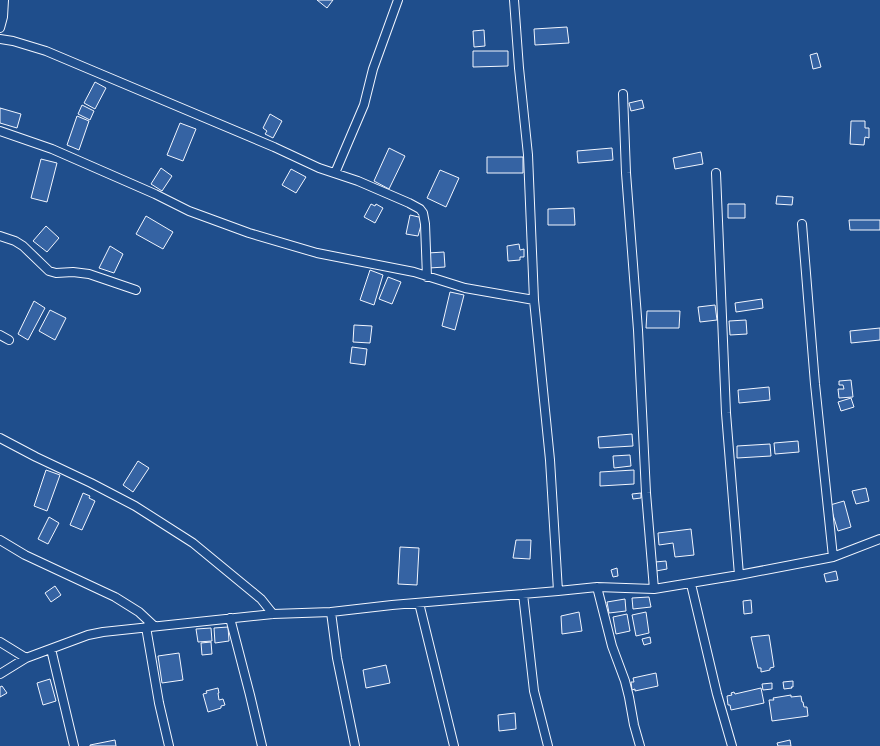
<svg xmlns="http://www.w3.org/2000/svg" width="880" height="746" viewBox="0 0 880 746" font-family="Karla,sans-serif">
	<style>
		.building { fill: #3563a3; stroke: #f2f6ff }
		.lines { fill: none; stroke-linecap: round; stroke-linejoin: round }
		.minor-casing { stroke: #f2f6ff; stroke-width: 10 }
		.minor { stroke: #1f4e8c; stroke-width: 8 }
	</style>
	<rect width="100%" height="100%" fill="#1f4e8c"/>
	<!-- building -->
	<path class="building" d="M317,0H333L327,8Z
		M567,27L569,43L535,45L534,29Z
		M484,30L485,46L474,47L473,31Z
		M473,51H508V66L473,67Z
		M817,53L821,67L813,69L810,55Z
		M95,82L106,88L95,109L84,103Z
		M642,100L644,108L631,111L629,103Z
		M82,105L94,111L90,120L78,114Z
		M0,108L21,114L17,128L0,123Z
		M270,114L282,121L273,138L265,134L267,131L263,128Z
		M77,116L89,121L79,150L67,145Z
		M851,121H865V128H869V138L865,137L864,145L850,144Z
		M180,123L196,129L183,161L167,155Z
		M389,148L405,156L389,189L374,181Z
		M612,148L613,160L578,163L577,151Z
		M701,152L703,164L675,169L673,158Z
		M487,157H523V173H487Z
		M41,159L57,163L47,202L31,198Z
		M161,168L172,176L162,191L151,184Z
		M291,169L306,177L296,193L282,185Z
		M440,170L459,178L446,207L427,198Z
		M777,196L793,197L792,205L776,204Z
		M371,204L375,206L376,204L383,208L375,223L364,217Z
		M728,204H745V218H728Z
		M574,208L575,225H548V209Z
		M410,215L423,218L418,236L406,234Z
		M146,216L173,232L163,249L136,234Z
		M849,220H880V230H850Z
		M46,226L59,238L47,252L33,241Z
		M519,244L520,250L524,249V257H520V260L508,261L507,246Z
		M110,246L123,254L114,273L99,268Z
		M444,252L445,267L429,268L428,253Z
		M370,270L383,275L374,305L360,300Z
		M388,277L401,282L392,304L379,299Z
		M450,292L464,295L455,330L442,326Z
		M762,299L763,308L736,312L735,303Z
		M34,301L45,308L28,340L18,334Z
		M715,305L717,320L700,322L698,307Z
		M50,310L66,318L55,340L39,331Z
		M647,311H680L679,328H646Z
		M746,320L747,334L730,335L729,321Z
		M354,325L372,326L370,343L353,342Z
		M880,328V340L851,343L850,331Z
		M352,347L367,349L365,365L350,363Z
		M851,380L853,397L839,398L838,389H844L843,385H839V381Z
		M769,387L770,400L739,403L738,390Z
		M851,398L854,407L841,411L838,402Z
		M632,434L633,446L599,448L598,437Z
		M798,441L799,452L775,454L774,443Z
		M770,444L771,456L737,458V446Z
		M630,455L631,466L614,468L613,456Z
		M138,461L149,468L133,492L123,485Z
		M46,470L60,475L47,511L34,506Z
		M634,470V484L600,486V472Z
		M866,488L869,501L856,504L852,491Z
		M83,493L90,496L89,498L95,501L82,530L70,525Z
		M641,493V498L633,499L632,494Z
		M844,501L851,527L838,531L830,505Z
		M49,517L59,523L48,544L38,539Z
		M691,529L694,555L675,557L673,543L659,545L658,533Z
		M516,540H531L530,559L513,558Z
		M400,547L419,548L417,585L398,584Z
		M666,561L667,569L656,571L655,562Z
		M617,568L618,576L613,577L611,570Z
		M836,571L838,580L826,582L824,574Z
		M55,586L61,595L51,602L45,593Z
		M649,597L651,607L633,609L632,598Z
		M625,599L626,611L609,613L607,602Z
		M751,600L752,613L744,614L743,601Z
		M579,612L582,631L562,634L561,616Z
		M646,612L649,633L636,636L632,615Z
		M627,614L630,631L616,634L613,617Z
		M228,627L229,641L215,643L214,628Z
		M211,628L212,641L198,642L196,629Z
		M769,635L774,667L770,668V670L761,672V668H758L751,637Z
		M650,637L651,643L644,645L642,639Z
		M211,642L212,654L202,655L201,643Z
		M179,653L183,680L162,683L158,656Z
		M386,665L390,683L366,688L363,670Z
		M656,673L658,686L635,691V689L632,690L631,682H634L633,678Z
		M50,679L56,701L43,705L37,683Z
		M793,681V687H791L792,688L784,689L783,682Z
		M772,683V689L763,690L762,684Z
		M2,686L7,693L0,697V687Z
		M218,688L219,693H218L219,700L223,699L225,705L221,706V708L208,712L203,694L207,693L206,691Z
		M761,688L764,703L731,710L730,705H728L727,696L732,695L731,693L734,692L735,694Z
		M791,695V697L801,696L802,702H803L804,707H807L808,716L772,721L769,700H774L773,698Z
		M515,713L516,729L499,731L498,715Z
		M115,740L116,746H90V745Z
		M790,740L791,746H778L777,743Z"/>
	<g class="lines">
		<defs>
			<path id="minor" d="M514,0L519,68L528,155L534,300L550,460L558,591
				M0,28L3,17L4,0
				M0,39L13,41L46,51L274,147L319,168L358,181L409,203L420,209L423,213L425,224L427,277
				M623,94L626,173L638,330L646,493L654,589
				M0,131L52,149L155,194L189,211L249,233L317,253L414,272L465,288L534,300
				M335,173L364,105L373,69L398,0
				M716,173L726,413L739,575
				M802,224L815,384L833,557
				M0,236L15,241L23,246L49,271L56,273L73,272L89,274L136,290
				M0,335L9,340
				M0,438L36,457L91,483L135,506L193,543L261,599L273,614
				M0,540L25,555L115,597L139,612L154,626
				M691,584L717,694L732,746
				M597,587L612,646L625,681L629,697L634,725L640,746
				M523,594L534,691L548,746
				M419,603L454,746
				M331,612L337,658L355,746
				M230,618L250,695L262,746
				M146,627L159,703L169,746
				M0,642L26,658
				M51,649L74,746
				M0,674L26,658L88,635L103,632L273,614L331,612L392,605L558,591L597,587L654,589L739,575L833,557L880,539"/>
		</defs>
		<!-- minor casing -->
		<use href="#minor" class="minor-casing"/>
		<!-- minor -->
		<use href="#minor" class="minor"/>
	</g>
</svg>
